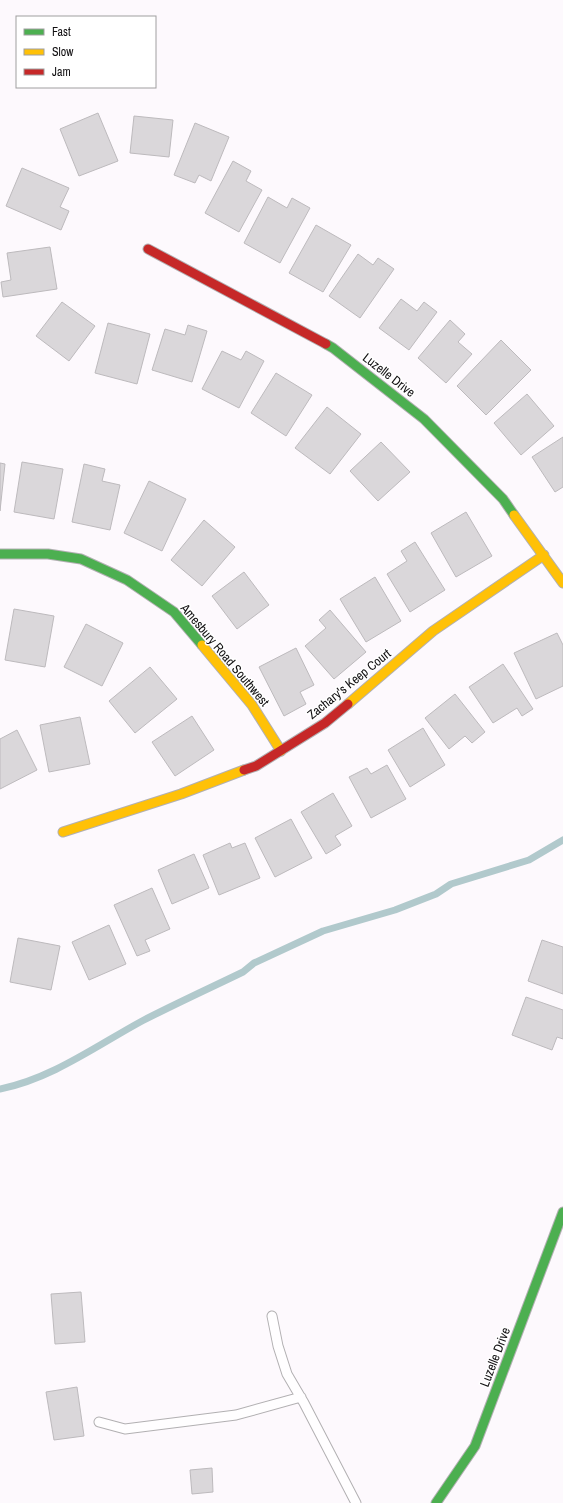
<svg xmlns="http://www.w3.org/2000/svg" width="563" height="1503" viewBox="0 0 563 1503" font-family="'Archivo Narrow',sans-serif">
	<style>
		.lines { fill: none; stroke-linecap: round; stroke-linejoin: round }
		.stream { stroke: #b1c9cc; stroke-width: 7 }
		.building { fill: #dad7da; stroke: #bdbabd }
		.lane-casing { stroke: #b2b0b2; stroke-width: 11 }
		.fast-casing { stroke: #b2b0b2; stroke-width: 11 }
		.slow-casing { stroke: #b2b0b2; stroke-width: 11 }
		.jam-casing { stroke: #b2b0b2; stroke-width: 11 }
		.lane { stroke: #fffeff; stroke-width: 9 }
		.fast { stroke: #4caf50; stroke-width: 9 }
		.slow { stroke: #ffc107; stroke-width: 9 }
		.jam { stroke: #c62828; stroke-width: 9 }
		.labels { text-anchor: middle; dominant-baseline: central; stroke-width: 3; stroke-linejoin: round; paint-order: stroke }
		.street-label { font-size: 13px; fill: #110f11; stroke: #fff }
	</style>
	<rect width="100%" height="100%" fill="#fdf9fd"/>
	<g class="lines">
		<!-- stream -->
		<path class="stream" d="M0,1089C51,1079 96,1046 142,1021C175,1004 210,988 243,972L254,963L323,931L395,910L436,894L451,884L529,860L563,840"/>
	</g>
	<!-- building -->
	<path class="building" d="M98,113L118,161L79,176L60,129Z
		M134,116L173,120L169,157L130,153Z
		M195,123L229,137L211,181L199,175L195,183L174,175Z
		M233,161L251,171L246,181L262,190L239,232L205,213Z
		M22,168L69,188L60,207L69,211L61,230L6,206Z
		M268,197L287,208L292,198L310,208L280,263L244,243Z
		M316,225L351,245L323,292L289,273Z
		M50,247L57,289L3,297L1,282L11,280L7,253Z
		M358,254L373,265L378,258L394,269L360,318L329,296Z
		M401,299L417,311L424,302L437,312L409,350L379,328Z
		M62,302L95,326L69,361L36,336Z
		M450,320L465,334L458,342L472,354L446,383L418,358Z
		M108,323L150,334L137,384L95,373Z
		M188,325L207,331L192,382L152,370L165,329L185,335Z
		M501,340L531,370L486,415L457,386Z
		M222,351L241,360L246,351L264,361L239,408L202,389Z
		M276,373L312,395L286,436L251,413Z
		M527,394L554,426L521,455L494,423Z
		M327,407L361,434L330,474L295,448Z
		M563,437V487L555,492L532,457Z
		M381,442L410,472L378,501L350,471Z
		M22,462L63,469L54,519L14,512Z
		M0,463L5,464L0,511Z
		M84,464L105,469L102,481L120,485L110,530L72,522Z
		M149,481L186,499L162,551L124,533Z
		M466,512L492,556L456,577L431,533Z
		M204,520L235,547L202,586L171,560Z
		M415,542L445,590L410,612L387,574L407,561L401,551Z
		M244,572L269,605L237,629L212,596Z
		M375,577L401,621L366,642L340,599Z
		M14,609L54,616L45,667L5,660Z
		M330,610L366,652L334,679L305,646L326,628L319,620Z
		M86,624L123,643L102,686L64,667Z
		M557,633L563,645V686L536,699L514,653Z
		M296,648L314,685L300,692L306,704L284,716L259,667Z
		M503,664L533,709L522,716L517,708L493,723L469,687Z
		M150,667L177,699L135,733L109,701Z
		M455,694L485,732L472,743L465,736L449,749L425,718Z
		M192,716L214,750L175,776L152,742Z
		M80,717L90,764L49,772L40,725Z
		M423,728L445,765L410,787L388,750Z
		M17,730L37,770L0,789V739Z
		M387,765L406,799L371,818L349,777L367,768L371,774Z
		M333,793L352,826L335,836L341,845L326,854L301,812Z
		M291,819L312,858L275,877L255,838Z
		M230,843L232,848L245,843L260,878L219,895L203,855Z
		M194,854L209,888L172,904L158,870Z
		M152,888L170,929L145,940L150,951L137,956L114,905Z
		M109,925L126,964L89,980L72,942Z
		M18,938L60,946L51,990L10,982Z
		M542,940L563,947V994L528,981Z
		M526,997L563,1010V1039L557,1037L552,1050L512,1035Z
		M81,1292L85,1342L55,1344L51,1294Z
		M77,1387L84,1436L54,1440L46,1392Z
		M212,1468L213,1492L192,1494L190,1470Z"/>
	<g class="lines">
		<defs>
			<path id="lane" d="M272,1316L278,1346L287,1374L304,1403L356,1503
				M99,1422L125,1429L236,1415L301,1397"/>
			<path id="fast" d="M326,344L333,348L424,419L503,499L514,515
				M0,554H48L81,559L127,580L174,612L202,645
				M436,1503L475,1446L563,1212"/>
			<path id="slow" d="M514,515L563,583
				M202,645L252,705L281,751
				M348,704L433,631L544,555
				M63,832L181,794L244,770"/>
			<path id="jam" d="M148,249L326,344
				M244,770L256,766L325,723L348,704"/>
		</defs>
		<!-- lane casing -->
		<use href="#lane" class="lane-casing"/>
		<!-- fast casing -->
		<use href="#fast" class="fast-casing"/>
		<!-- slow casing -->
		<use href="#slow" class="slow-casing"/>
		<!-- jam casing -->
		<use href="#jam" class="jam-casing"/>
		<!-- lane -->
		<use href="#lane" class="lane"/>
		<!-- fast -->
		<use href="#fast" class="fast"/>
		<!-- slow -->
		<use href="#slow" class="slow"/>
		<!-- jam -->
		<use href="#jam" class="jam"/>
	</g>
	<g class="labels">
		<!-- street labels -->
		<g class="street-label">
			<text transform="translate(389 375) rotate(38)">Luzelle Drive</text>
			<text transform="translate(225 655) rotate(50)">Amesbury Road Southwest</text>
			<text transform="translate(349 684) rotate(-39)">Zachary's Keep Court</text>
			<text transform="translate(495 1357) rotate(-69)">Luzelle Drive</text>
		</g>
	</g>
	<!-- legend -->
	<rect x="16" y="16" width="140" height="72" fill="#ffffff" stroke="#a09fa0"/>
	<rect x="24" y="29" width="20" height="6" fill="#4caf50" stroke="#a09fa0"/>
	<text x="52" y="36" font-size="12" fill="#110f11">Fast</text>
	<rect x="24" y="49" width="20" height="6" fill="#ffc107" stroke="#a09fa0"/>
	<text x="52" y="56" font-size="12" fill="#110f11">Slow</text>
	<rect x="24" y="69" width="20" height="6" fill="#c62828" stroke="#a09fa0"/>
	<text x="52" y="76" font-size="12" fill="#110f11">Jam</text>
</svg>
